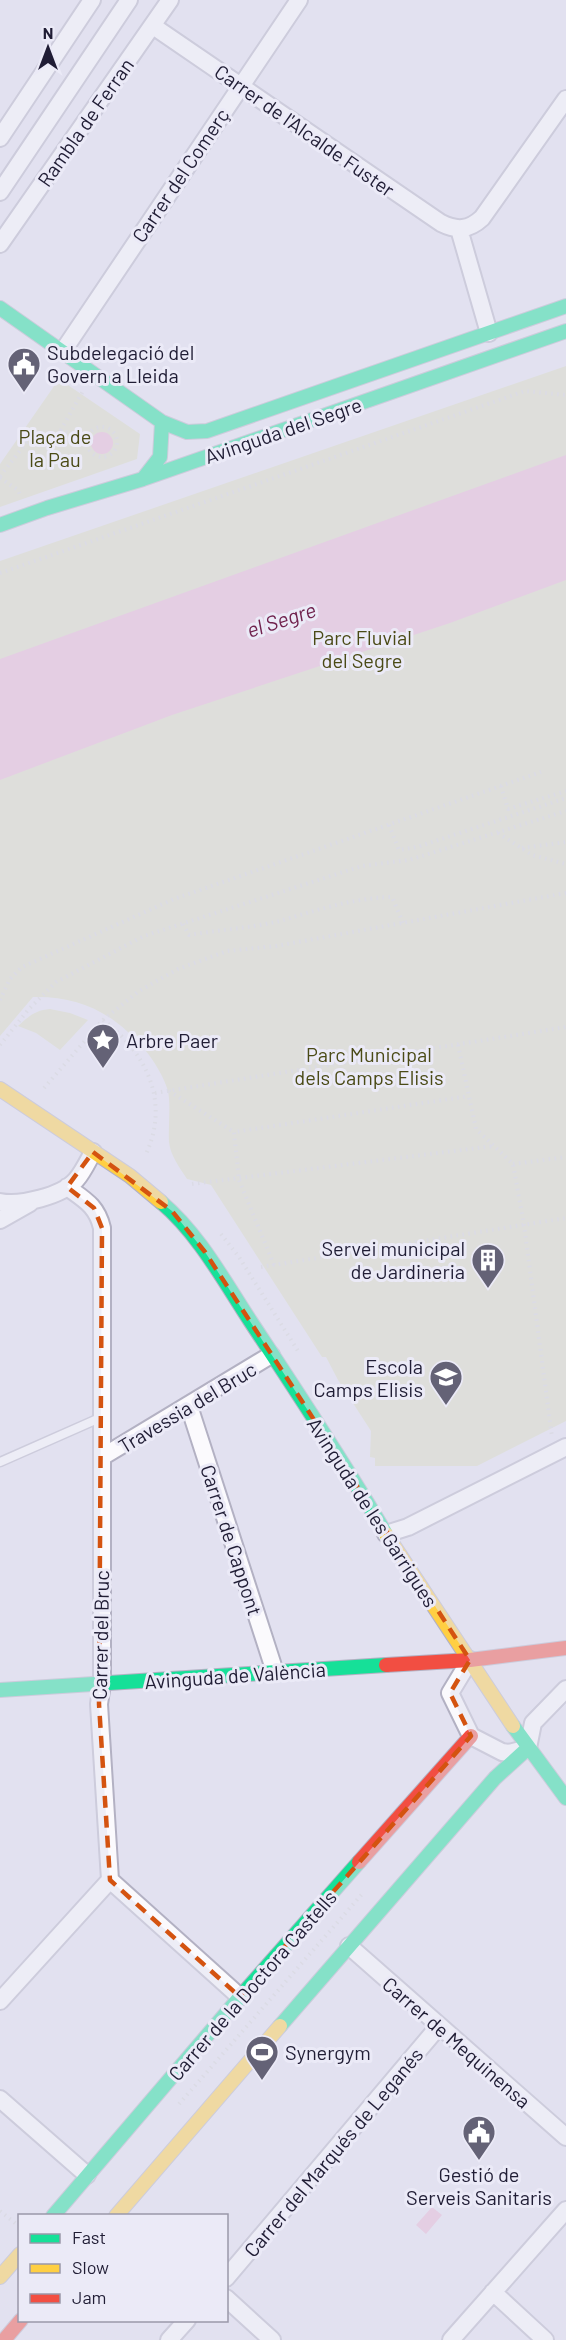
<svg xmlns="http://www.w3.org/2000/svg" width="566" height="2340" viewBox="0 0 566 2340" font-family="Barlow,sans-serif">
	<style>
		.green { fill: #d9dac2 }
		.water { fill: #e7b6d2 }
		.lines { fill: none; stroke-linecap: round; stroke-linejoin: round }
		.lane-casing { stroke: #b3b1c3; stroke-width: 11 }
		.street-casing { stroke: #b3b1c3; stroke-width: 20 }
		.fast-casing { stroke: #b3b1c3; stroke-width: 16 }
		.slow-casing { stroke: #b3b1c3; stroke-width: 16 }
		.jam-casing { stroke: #b3b1c3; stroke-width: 16 }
		.path { stroke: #d3d2d7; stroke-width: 4; stroke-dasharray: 1.5 4.5; stroke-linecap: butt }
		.lane { stroke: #fbfafd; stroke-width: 8 }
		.street { stroke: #fbfafd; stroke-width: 16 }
		.fast { stroke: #16e098; stroke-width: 14 }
		.slow { stroke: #ffcf43; stroke-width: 14 }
		.jam { stroke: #f24e42; stroke-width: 14 }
		.marked { fill: none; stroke: #d45310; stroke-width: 4.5; stroke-dasharray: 12 8; stroke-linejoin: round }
		.labels { text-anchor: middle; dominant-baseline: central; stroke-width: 6; stroke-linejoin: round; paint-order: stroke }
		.street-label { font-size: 20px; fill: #201d35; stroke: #ebeaf7 }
		.poi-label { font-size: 20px; fill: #201d35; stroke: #ebeaf7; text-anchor: start }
		.park-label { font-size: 20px; fill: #4a4a16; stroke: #ebeaf7 }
		.water-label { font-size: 21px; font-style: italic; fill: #70224e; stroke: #ebeaf7 }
	</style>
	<rect width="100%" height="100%" fill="#e2e1f0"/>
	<!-- green -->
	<path class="green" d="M566,366V1421L477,1466H375V1458L370,1457L371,1431L338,1380L326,1357H322L211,1185L187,1179C180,1168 170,1155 169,1142C168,1125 171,1107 168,1091C164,1077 154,1061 145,1050C115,1014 81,996 33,997L0,1036V561Z
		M59,379L140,434L137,459L0,507V464Z
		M50,1009L70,1013L88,1020L60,1050L36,1033L18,1026C28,1017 35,1010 50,1009Z"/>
	<!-- water -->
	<path class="water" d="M91 443a11 11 0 1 1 22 0a11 11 0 1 1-22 0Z
		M566,455V580L450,623L172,715L0,780V659Z
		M432,2207L442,2215L426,2234L416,2225Z"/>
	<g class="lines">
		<defs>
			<path id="lane" d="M0,1462L102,1417"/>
			<path id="street" d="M153,26L441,223C457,231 469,230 482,218L566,99
				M0,138L92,0
				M0,192L129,0
				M459,229L489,333
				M0,244L170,0
				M63,351L299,0
				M67,1187C85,1200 97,1206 102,1228V1683L99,1704L110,1880L240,1997
				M0,1202C20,1206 62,1196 76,1180C83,1172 88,1161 93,1152
				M0,1220L30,1203
				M189,1406L275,1672
				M102,1457L271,1355
				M386,1534L408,1527L566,1447
				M470,1660L450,1693L471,1736L502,1752L509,1753L528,1748L533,1723L566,1689
				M349,1946L566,2137
				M0,2001L110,1880
				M0,2099L87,2175
				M226,2278L439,2026
				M493,2292L545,2340
				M226,2298L272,2340
				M169,2340L187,2320
				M451,2340L566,2210"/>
			<path id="fast" d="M0,308L162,422L187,432L207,431L566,306
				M143,479L160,457L162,422
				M0,525L47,508L143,479L566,331
				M161,1202C199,1234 224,1281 251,1322C297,1392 343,1461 386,1534
				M0,1690L386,1665
				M513,1726L566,1798
				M280,2026L495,1778L528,1748
				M53,2216L240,1997L359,1862"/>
			<path id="slow" d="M0,1089L130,1176L161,1202
				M386,1534L513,1726
				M116,2216L280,2026
				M0,2277L20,2254"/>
			<path id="jam" d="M386,1665L470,1660L566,1648
				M359,1862L471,1736
				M4,2340L21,2320"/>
		</defs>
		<!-- lane casing -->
		<use href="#lane" class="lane-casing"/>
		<!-- street casing -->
		<use href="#street" class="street-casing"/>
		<!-- fast casing -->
		<use href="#fast" class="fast-casing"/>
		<!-- slow casing -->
		<use href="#slow" class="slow-casing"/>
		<!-- jam casing -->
		<use href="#jam" class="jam-casing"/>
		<!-- path -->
		<path class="path" d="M87 442a15 15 0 1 1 30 0a15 15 0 1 1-30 0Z
			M60,431L88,437
			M0,476L27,442H54L83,391
			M0,478L18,490L20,495
			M0,573L525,391L566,395
			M501,786L508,809L566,791
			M389,825L399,850L417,847L566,798
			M498,833L532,855L566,864
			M522,848L566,842
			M183,924L189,935C218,930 251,928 280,921C317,910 353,898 392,897L403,923
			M0,1000L10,979L22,967L174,899L541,772
			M103,1020L139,991L178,969L227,951L276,946L566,893
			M0,1045L28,1010L56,982L144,936L362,866L409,860L566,811
			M458,1045L476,1129L513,1164L524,1225L552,1437
			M44,1088L103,1020C147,1053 170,1102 146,1154
			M169,1091L234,1132
			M155,1093L566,1027
			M513,1164L566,1157
			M192,1184L493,1146
			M221,1234L239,1257L298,1351
			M274,1265L239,1180L234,1132L469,1096
			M261,1267L566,1218
			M179,2104L363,1893
			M0,2211L20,2227"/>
		<!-- lane -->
		<use href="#lane" class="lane"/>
		<!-- street -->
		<use href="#street" class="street"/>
		<!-- fast -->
		<use href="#fast" class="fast"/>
		<!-- slow -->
		<use href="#slow" class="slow"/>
		<!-- jam -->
		<use href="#jam" class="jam"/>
	</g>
	<!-- marked area -->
	<path d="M0 0H566V2340H0ZM93,1152L172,1211L205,1252L470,1660L450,1693L471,1736L240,1997L110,1880L99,1704L102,1228L94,1208L67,1187Z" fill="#e2e1f0" fill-opacity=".55" fill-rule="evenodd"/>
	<path class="marked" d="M93,1152L172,1211L205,1252L470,1660L450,1693L471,1736L240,1997L110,1880L99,1704L102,1228L94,1208L67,1187Z"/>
	<!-- icons -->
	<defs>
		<symbol id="civic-pin" viewBox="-11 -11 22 30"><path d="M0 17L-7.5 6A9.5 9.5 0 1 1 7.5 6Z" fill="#646276" stroke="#ebeaf7"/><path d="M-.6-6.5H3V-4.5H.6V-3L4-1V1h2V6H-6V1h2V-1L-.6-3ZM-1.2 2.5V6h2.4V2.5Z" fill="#fff"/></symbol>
		<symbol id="sight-pin" viewBox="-11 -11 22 30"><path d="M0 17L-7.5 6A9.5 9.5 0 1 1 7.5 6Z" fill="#646276" stroke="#ebeaf7"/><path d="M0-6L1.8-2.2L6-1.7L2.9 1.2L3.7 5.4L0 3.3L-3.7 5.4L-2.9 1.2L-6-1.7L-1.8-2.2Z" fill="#fff"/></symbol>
		<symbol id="building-pin" viewBox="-11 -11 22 30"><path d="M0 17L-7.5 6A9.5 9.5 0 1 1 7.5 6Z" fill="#646276" stroke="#ebeaf7"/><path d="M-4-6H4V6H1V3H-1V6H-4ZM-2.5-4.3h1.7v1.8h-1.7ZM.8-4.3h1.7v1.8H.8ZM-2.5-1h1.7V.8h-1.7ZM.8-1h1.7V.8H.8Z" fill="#fff"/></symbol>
		<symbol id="school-pin" viewBox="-11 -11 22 30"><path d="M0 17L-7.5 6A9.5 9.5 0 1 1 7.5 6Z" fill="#646276" stroke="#ebeaf7"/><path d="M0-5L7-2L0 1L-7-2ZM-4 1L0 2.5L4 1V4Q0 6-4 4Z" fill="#fff"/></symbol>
		<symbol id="stadium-pin" viewBox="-11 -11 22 30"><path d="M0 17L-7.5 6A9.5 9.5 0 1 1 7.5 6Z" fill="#646276" stroke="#ebeaf7"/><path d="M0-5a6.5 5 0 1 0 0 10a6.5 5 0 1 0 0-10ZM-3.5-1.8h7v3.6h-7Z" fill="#fff"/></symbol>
	</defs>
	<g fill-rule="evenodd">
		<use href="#civic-pin" x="5" y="345" width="38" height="52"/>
		<use href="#sight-pin" x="84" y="1021" width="38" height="52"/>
		<use href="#building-pin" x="469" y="1241" width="38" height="52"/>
		<use href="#school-pin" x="427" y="1358" width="38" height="52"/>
		<use href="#stadium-pin" x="243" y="2033" width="38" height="52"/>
		<use href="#civic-pin" x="460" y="2113" width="38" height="52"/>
	</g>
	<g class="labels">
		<!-- street labels -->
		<g class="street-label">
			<text transform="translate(85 122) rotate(-55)">Rambla de Ferran</text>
			<text transform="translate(305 130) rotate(35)">Carrer de l'Alcalde Fuster</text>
			<text transform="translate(180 175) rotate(-56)">Carrer del Comerç</text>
			<text transform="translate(283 430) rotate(-19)">Avinguda del Segre</text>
			<text transform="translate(187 1407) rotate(-31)">Travessia del Bruc</text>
			<text transform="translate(373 1512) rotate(57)">Avinguda de les Garrigues</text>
			<text transform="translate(232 1540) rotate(72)">Carrer de Cappont</text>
			<text transform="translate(100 1635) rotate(-89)">Carrer del Bruc</text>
			<text transform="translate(235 1675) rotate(-4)">Avinguda de València</text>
			<text transform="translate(252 1985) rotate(-49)">Carrer de la Doctora Castells</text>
			<text transform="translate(457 2042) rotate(41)">Carrer de Mequinensa</text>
			<text transform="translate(333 2152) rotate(-50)">Carrer del Marqués de Leganés</text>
		</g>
		<!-- poi labels -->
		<g class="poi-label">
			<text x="47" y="352">Subdelegació del<tspan x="47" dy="23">Govern a Lleida</tspan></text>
			<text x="126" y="1040">Arbre Paer</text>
			<text x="465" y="1248" text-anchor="end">Servei municipal<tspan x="465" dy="23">de Jardineria</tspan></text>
			<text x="423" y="1366" text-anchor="end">Escola<tspan x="423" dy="23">Camps Elisis</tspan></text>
			<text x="285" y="2052">Synergym</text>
			<text x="479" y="2174" text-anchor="middle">Gestió de<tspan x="479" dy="23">Serveis Sanitaris</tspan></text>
		</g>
		<!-- park labels -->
		<g class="park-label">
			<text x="55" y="436">Plaça de<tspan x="55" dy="23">la Pau</tspan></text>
			<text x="362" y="637">Parc Fluvial<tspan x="362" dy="23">del Segre</tspan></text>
			<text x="369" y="1054">Parc Municipal<tspan x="369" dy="23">dels Camps Elisis</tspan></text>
		</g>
		<!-- water labels -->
		<g class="water-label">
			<text transform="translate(281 619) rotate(-18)">el Segre</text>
		</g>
	</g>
	<!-- legend -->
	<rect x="18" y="2214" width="210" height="108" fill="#ebeaf7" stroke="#9a98a9" stroke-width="1.5"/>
	<rect x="30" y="2234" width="30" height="9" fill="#16e098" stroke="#9a98a9" stroke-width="1.5"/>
	<text x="72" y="2244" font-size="18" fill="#201d35">Fast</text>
	<rect x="30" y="2264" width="30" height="9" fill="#ffcf43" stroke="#9a98a9" stroke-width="1.5"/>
	<text x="72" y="2274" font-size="18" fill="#201d35">Slow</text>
	<rect x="30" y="2294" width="30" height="9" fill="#f24e42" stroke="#9a98a9" stroke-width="1.5"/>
	<text x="72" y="2304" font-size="18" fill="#201d35">Jam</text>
	<!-- north arrow -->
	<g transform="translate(48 48)" stroke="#ebeaf7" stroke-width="4.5" paint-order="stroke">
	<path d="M0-4.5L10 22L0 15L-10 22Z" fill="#201d35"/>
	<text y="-9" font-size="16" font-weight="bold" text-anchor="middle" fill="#201d35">N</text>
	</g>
</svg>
